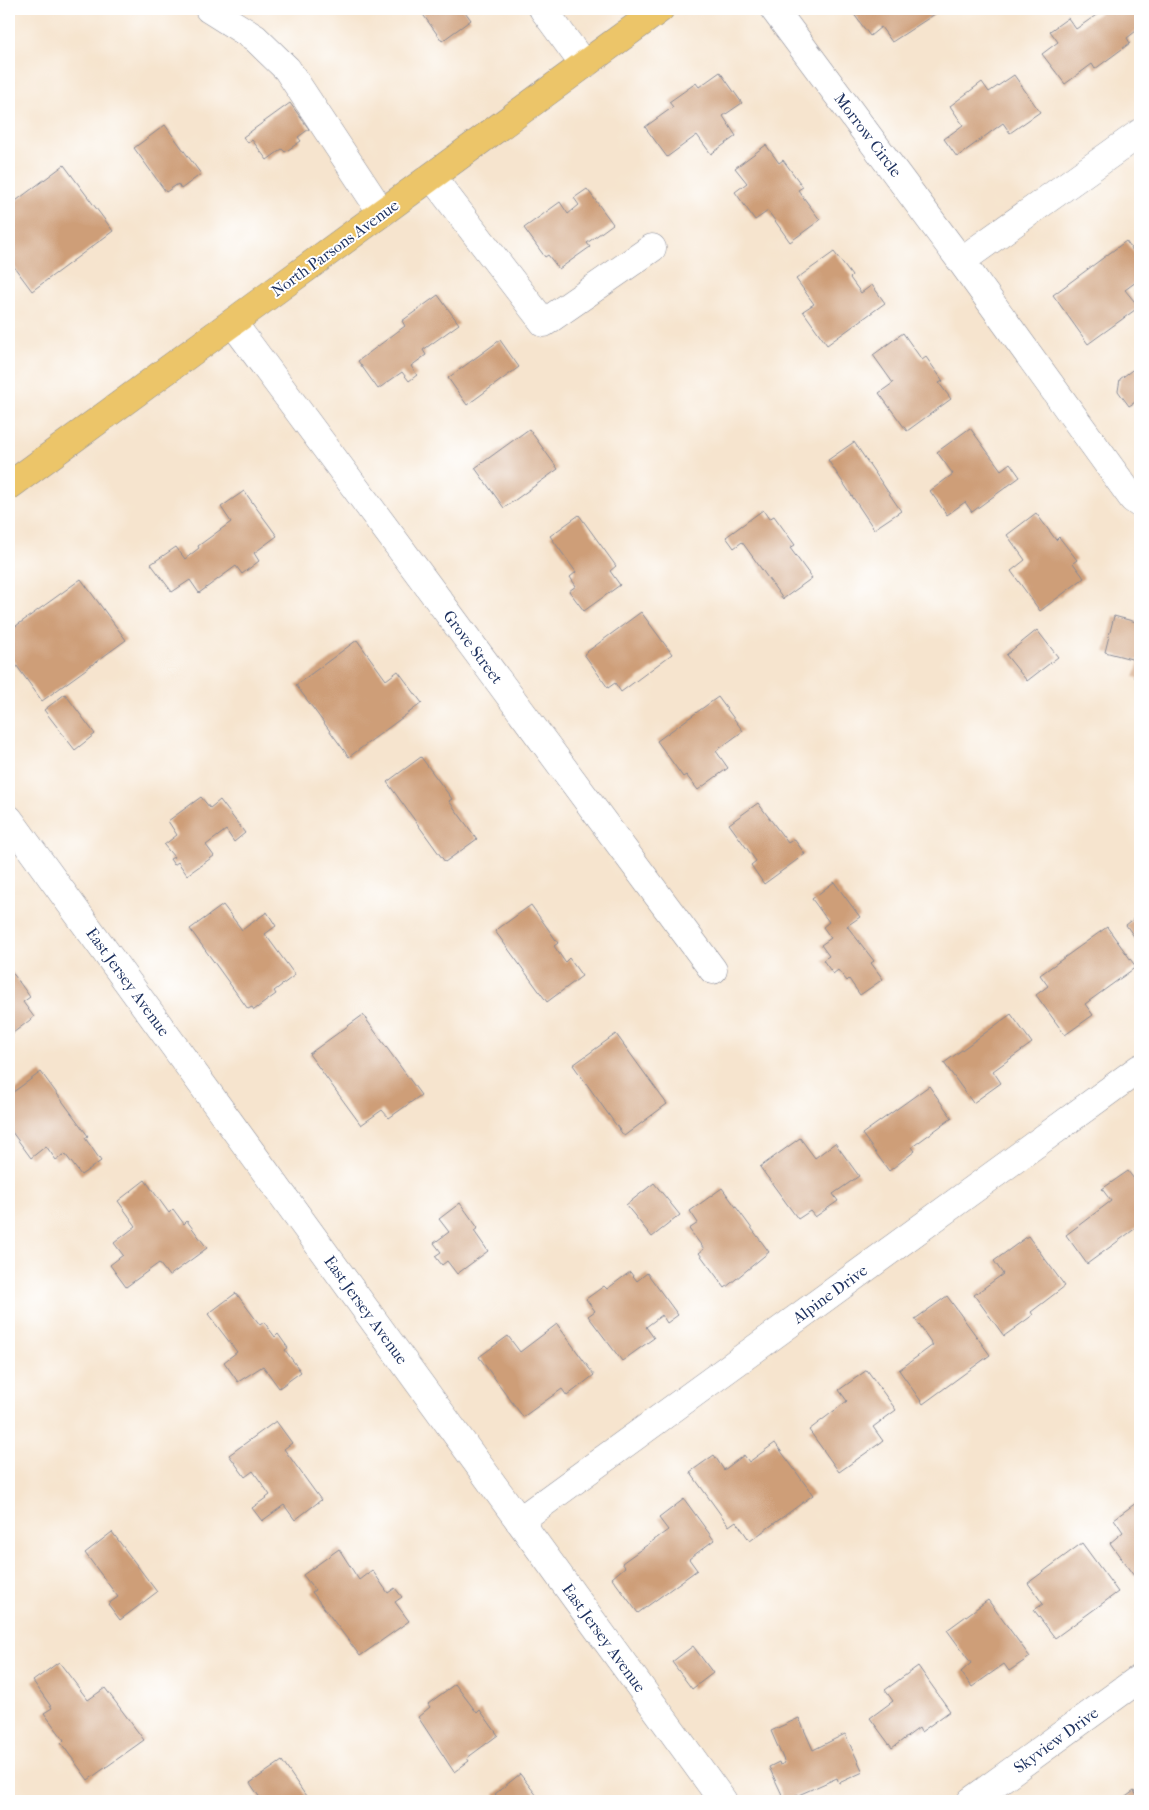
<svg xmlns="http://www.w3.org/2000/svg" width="1149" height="1810" viewBox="0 0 1149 1810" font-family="'IM FELL French Canon',serif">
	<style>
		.building { fill: #ce9e78 }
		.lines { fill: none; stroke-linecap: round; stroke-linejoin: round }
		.minor-casing { stroke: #888a96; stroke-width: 29 }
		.major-casing { stroke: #888a96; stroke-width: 29 }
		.minor { stroke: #fff; stroke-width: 28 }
		.major { stroke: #ecc569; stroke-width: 28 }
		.labels { text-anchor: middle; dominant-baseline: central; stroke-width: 4; stroke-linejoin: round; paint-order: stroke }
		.street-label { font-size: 16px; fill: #1b2f5e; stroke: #fff }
	</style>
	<rect width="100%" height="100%" fill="#fff"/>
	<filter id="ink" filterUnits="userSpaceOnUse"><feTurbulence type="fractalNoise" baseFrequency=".02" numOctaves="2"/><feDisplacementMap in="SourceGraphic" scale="10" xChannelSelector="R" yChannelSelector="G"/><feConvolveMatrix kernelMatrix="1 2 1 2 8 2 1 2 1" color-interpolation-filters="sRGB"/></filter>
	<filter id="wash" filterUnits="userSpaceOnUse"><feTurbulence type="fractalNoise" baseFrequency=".0096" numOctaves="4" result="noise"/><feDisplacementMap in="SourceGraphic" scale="20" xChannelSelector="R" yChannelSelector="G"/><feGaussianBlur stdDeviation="1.12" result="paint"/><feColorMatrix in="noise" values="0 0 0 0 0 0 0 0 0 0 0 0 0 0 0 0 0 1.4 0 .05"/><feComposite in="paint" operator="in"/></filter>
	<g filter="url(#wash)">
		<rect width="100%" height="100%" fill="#f6e4ce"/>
		<g id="blocks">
			<!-- building -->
			<path class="building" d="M419,9H463L471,20L442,41Z
				M850,9H931L935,14L892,42L881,27L870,36Z
				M1105,9H1132L1140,19V28L1127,38L1130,43L1095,69L1092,64L1065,84L1042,54L1058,42L1050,31L1068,18L1076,29Z
				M720,72L742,103L723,116L736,136L711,154L697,135L667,157L645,127L673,107L669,102L696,83L699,87Z
				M1014,75L1040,112L1010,133L1003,123L957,157L944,139L963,125L950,106L982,82L989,92Z
				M290,103L309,129L298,137L301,141L285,152L282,149L267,160L252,140L248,143L243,137Z
				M165,125L201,174L181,189L178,184L166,192L134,148Z
				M766,145L779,163L783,160L803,187L798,190L820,220L790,242L768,211L755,220L735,192L747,183L735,168Z
				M64,165L113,231L32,291L9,260V206Z
				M587,189L613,224L587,243L590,247L559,269L548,255L545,257L524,228L560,202L568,214L579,205L574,198Z
				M1126,241L1140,261V279L1125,290L1139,307L1088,344L1053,295Z
				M834,252L852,276L850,278L861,293L872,285L885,303L827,345L803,311L814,304L796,279Z
				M438,295L459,324L423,350L426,355L411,366L417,375L409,381L402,372L378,389L358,361L405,326L402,321Z
				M903,333L922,360L926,357L943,381L939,383L951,399L907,431L879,393L893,383L873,355Z
				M500,340L519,367L467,405L448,378Z
				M1135,368L1140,375V399L1129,406L1118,391L1120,379Z
				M970,428L1001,470L1010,463L1020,477L972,512L965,502L947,515L930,491L953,474L937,452Z
				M529,429L558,469L504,508L475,468Z
				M854,442L901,511L874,529L828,460Z
				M244,491L277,536L254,553L259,561L242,574L236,566L199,593L190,580L172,592L151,564L176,547L185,559L199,548L198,546L231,522L221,507Z
				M763,510L769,519L774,516L795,545L790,548L812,578L783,599L742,542L734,548L726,537Z
				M1036,513L1056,540L1059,537L1077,560L1073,563L1084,578L1040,611L1011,571L1025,560L1007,535Z
				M579,515L616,566L610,571L620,585L584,611L569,591L576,586L570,577L576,572L550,536Z
				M81,579L126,640L42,701L9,655V631Z
				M641,612L672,654L621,692L615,683L608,688L584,654Z
				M1114,616L1140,623V679L1134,677L1139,661L1105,652Z
				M1037,630L1058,657L1027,681L1006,655Z
				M357,640L386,680L398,671L422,703L349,757L296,685Z
				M65,694L95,734L75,750L44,710Z
				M718,697L743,731L716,751L728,768L698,790L686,775L683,777L657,741Z
				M421,757L452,799L449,801L477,839L445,862L387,782Z
				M201,797L210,808L220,800L245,833L234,842L226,830L206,845L214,856L187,875L178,862L174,865L170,859L174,857L164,845L177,835L168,821Z
				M758,803L788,843L794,839L805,854L764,884L751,865L756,861L729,824Z
				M834,882L860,917L847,926L874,961L871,963L883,979L860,995L849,979L847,981L838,970L833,974L823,960L829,956L821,945L831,938L823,927L829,922L812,899Z
				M223,905L242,930L267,912L276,926L265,934L295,975L274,991L276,994L254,1010L252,1007L248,1009L190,929Z
				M531,905L558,943L554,946L565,962L569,958L582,976L547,1002L495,931Z
				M1140,914V945L1126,925Z
				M1107,927L1136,967L1085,1004L1093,1015L1065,1035L1036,995L1048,986L1040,975Z
				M12,972L30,997L23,1002L34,1017L9,1036V974Z
				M1011,1014L1032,1043L993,1071L1001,1083L973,1103L944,1063Z
				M363,1015L421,1095L389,1118L382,1110L361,1125L309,1054Z
				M616,1034L667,1104L624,1136L573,1065Z
				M41,1072L88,1136L85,1138L101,1161L81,1175L65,1154L56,1160L46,1146L31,1158L9,1128V1095Z
				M929,1086L952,1118L912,1147L915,1151L889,1171L862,1134Z
				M800,1138L815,1158L835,1143L859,1176L833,1194L838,1201L815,1217L810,1211L798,1219L760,1167Z
				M1128,1171L1140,1187V1225L1087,1264L1066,1235L1111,1201L1102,1189Z
				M145,1180L169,1213L173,1209L184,1224L187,1221L207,1248L169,1276L159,1263L126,1287L110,1265L123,1255L114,1243L136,1226L118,1201Z
				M654,1183L680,1215L652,1237L626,1205Z
				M722,1188L769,1252L725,1288L699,1253L704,1249L689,1229L698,1223L690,1211Z
				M460,1203L478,1228L474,1231L488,1251L457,1274L447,1261L442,1265L435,1256L441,1252L434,1243L449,1232L439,1219Z
				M1028,1236L1065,1286L1031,1312L1033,1315L1004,1336L974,1295L1003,1274L994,1261Z
				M630,1272L637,1281L647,1273L678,1315L667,1323L662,1315L646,1327L654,1338L622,1361L588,1316L595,1311L586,1299L604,1286L607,1289Z
				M236,1293L260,1325L264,1322L275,1337L278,1334L288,1348L285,1350L301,1372L279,1388L263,1366L238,1382L224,1362L237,1352L208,1314Z
				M947,1296L990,1355L923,1404L899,1370L933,1345L915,1319Z
				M557,1324L594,1375L567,1396L562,1389L523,1417L479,1357L508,1336L520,1352Z
				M867,1370L896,1410L873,1427L883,1441L839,1472L809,1430L847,1401L839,1390Z
				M276,1421L292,1443L284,1449L321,1500L295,1520L284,1505L262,1521L252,1508L270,1495L253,1471L245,1477L229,1455Z
				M775,1443L813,1495L750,1541L736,1521L729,1526L690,1472L714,1455L724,1470L744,1455L749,1462Z
				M684,1499L714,1540L689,1559L697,1570L638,1613L612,1578L625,1567L622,1563L668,1530L659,1518Z
				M1140,1500V1571L1134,1576L1110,1543L1123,1532L1114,1519Z
				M112,1532L157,1592L120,1620L108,1604L118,1597L85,1553Z
				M1082,1543L1118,1592L1055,1638L1034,1610L1043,1604L1028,1583Z
				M339,1549L359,1580L372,1570L388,1593L395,1588L402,1597L395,1602L409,1621L360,1656L312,1592L315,1590L303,1575Z
				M988,1600L1030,1657L1009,1671L1004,1664L972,1687L961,1672L971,1663L947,1630Z
				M693,1646L713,1673L692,1689L672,1662Z
				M59,1662L88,1700L105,1688L144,1740L88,1780L61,1743L64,1740L44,1713L52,1708L33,1681Z
				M918,1666L950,1711L921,1732L919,1728L892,1748L870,1718L893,1701L885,1690Z
				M455,1684L477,1713L480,1710L498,1735L467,1758L469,1761L454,1772L418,1717L430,1707L428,1704Z
				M799,1718L813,1750L845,1734L863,1772L839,1783L837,1778L785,1801L769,1767L779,1762L780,1765L785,1763L771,1731Z
				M282,1761L308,1799L304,1801H262L250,1783Z
				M520,1774L541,1801H501L495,1794Z
				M1134,1791L1140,1801H1120Z"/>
		</g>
	</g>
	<g filter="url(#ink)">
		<use href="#blocks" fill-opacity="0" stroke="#888a96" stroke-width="1"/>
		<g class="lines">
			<defs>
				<path id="minor" d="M209,9L255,38L287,69L382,213
					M543,9L584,65
					M774,9L961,261L1133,499L1140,504
					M432,177L544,323L652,248
					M961,261L1140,133
					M233,323L713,970
					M9,819L723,1801
					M519,1521L1140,1068
					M971,1801L1140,1678"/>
				<path id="major" d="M9,486L660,9"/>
			</defs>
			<!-- minor casing -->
			<use href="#minor" class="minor-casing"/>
			<!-- major casing -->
			<use href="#major" class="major-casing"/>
			<!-- minor -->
			<use href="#minor" class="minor"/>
			<!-- major -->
			<use href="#major" class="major"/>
		</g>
	</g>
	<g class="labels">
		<!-- street labels -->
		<g class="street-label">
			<text transform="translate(868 135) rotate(53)">Morrow Circle</text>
			<text transform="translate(335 248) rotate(-36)">North Parsons Avenue</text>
			<text transform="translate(473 647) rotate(53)">Grove Street</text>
			<text transform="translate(128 982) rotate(54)">East Jersey Avenue</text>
			<text transform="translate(830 1294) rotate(-36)">Alpine Drive</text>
			<text transform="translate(366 1310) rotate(54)">East Jersey Avenue</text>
			<text transform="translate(604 1638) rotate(54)">East Jersey Avenue</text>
			<text transform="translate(1056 1740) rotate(-36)">Skyview Drive</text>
		</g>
	</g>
	<!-- margin -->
	<rect width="1149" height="1810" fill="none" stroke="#fff" stroke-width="30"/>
</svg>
